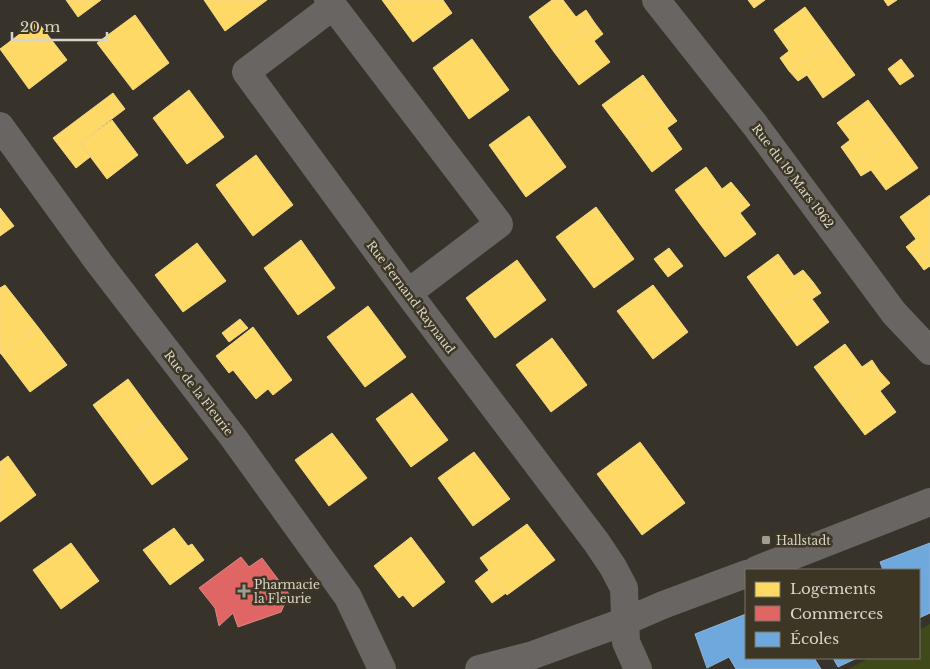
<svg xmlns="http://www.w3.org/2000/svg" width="930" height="669" viewBox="0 0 930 669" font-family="'Libre Baskerville',serif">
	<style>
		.green { fill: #3f491a }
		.homes { fill: #ffd966; stroke: #f3d884 }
		.shops { fill: #e06666; stroke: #de8784 }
		.schools { fill: #6fa8dc; stroke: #8eb5d6 }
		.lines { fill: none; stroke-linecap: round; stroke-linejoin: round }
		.minor { stroke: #696563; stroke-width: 28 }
		.poi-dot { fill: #a09c91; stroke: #3d3624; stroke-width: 2 }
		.labels { text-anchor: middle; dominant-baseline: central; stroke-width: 5; stroke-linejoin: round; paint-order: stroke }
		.street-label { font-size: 12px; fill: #d8d4c9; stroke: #3d3624 }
		.poi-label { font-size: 12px; fill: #d8d4c9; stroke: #3d3624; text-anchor: start }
	</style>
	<rect width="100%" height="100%" fill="#37332a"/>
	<!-- green -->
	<path class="green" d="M930,624V669H849L869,658H919V630Z"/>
	<!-- homes -->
	<path class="homes" d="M66,0H101L78,17Z
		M204,0H267L225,31Z
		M382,0H443L452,13L413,42Z
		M552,0H563L576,17L586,10L594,22L554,52L529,17Z
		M748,0H765L754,8Z
		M884,0H897L888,6Z
		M805,7L830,41L789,71L780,58L789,51L774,30Z
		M135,15L169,63L133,90L97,43Z
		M37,21L67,60L29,89L0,49Z
		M594,22L603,34L594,41L610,62L579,85L554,52Z
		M472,39L509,90L469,119L433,68Z
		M830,41L855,75L823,98L807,75L798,81L789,71Z
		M901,59L914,76L900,85L888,69Z
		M643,75L659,97L648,104L632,83Z
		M632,83L648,104L659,97L667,108L627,138L602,105Z
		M189,90L224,137L187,164L153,118Z
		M113,93L125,109L80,143L90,157L76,168L53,138Z
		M868,100L894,135L853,164L841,147L850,140L837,123Z
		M667,108L677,121L667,128L682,149L652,172L627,138Z
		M529,116L566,167L526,197L489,145Z
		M112,120L138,155L107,179L80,143Z
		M894,135L918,168L886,190L871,170L861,176L853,164Z
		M256,155L293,205L253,236L216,185Z
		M706,167L722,189L731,182L741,194L700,224L675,190Z
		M741,194L750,205L740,213L756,234L725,257L700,224Z
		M930,195V248L915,258L906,247L916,239L900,217Z
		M596,207L634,259L594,288L556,237Z
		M0,208L14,226L0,236Z
		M301,240L335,288L298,315L264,268Z
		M197,243L226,281L183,312L155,275Z
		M669,248L683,266L668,277L654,259Z
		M930,248V266L924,270L915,258Z
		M778,254L794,276L803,270L813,282L772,312L747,277Z
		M517,260L546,300L495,338L466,298Z
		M813,282L821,293L812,299L829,322L797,346L772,312Z
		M5,285L38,327L2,355L0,353V288Z
		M653,285L688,332L653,359L617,311Z
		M368,306L406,357L365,387L327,337Z
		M240,319L248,328L229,342L222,333Z
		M38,327L67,365L30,392L2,355Z
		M253,327L292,380L273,395L268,389L256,399L233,370L229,373L216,356Z
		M552,338L587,385L551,412L516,365Z
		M845,344L862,367L872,360L880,372L840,402L814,367Z
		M880,372L890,383L880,391L896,412L865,435L840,402Z
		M128,379L156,417L121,443L93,405Z
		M412,393L448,440L411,467L376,419Z
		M156,417L188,459L152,485L121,443Z
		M332,433L367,478L329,506L295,460Z
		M640,442L685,503L642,535L597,474Z
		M474,452L510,499L473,526L438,478Z
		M8,456L36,495L0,522V462Z
		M527,524L555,560L507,595L480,558Z
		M174,528L188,546L192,544L204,560L170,585L143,550Z
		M411,537L445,582L413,607L403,595L399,598L374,566Z
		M71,543L99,581L61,609L33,570Z
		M489,570L506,593L492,603L475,581Z"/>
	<!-- shops -->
	<path class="shops" d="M241,557L249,567L262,558L289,594L281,612L238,627L233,613L219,626L215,608L199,588Z"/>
	<!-- schools -->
	<path class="schools" d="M930,543V613L919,618V570H883L880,562Z
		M746,614V658H814L821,669H736L729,657L707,668L695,634Z
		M833,658H857L838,667Z"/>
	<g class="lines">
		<!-- minor -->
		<path class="minor" d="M328,0L333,6L246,72L408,293L597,543L613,567L624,588L626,642L638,669
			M656,0L755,125L894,313L930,351
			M333,6L499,224L408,293
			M0,126L99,263L233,437L348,597L382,669
			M756,570L930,502
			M479,669L533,655L626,621L663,605L746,574"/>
	</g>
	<!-- markers -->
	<g class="poi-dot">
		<rect x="761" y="535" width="10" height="10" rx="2.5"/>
		<path d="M241.5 583.5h5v5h5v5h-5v5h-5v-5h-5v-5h5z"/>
	</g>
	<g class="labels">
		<!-- street labels -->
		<g class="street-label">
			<text transform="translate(793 176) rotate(53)">Rue du 19 Mars 1962</text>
			<text transform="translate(411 297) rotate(53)">Rue Fernand Raynaud</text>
			<text transform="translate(199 393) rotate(52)">Rue de la Fleurie</text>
		</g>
		<!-- poi labels -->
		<g class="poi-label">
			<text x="776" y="540">Hallstadt</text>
			<text x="254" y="584">Pharmacie<tspan x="254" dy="14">la Fleurie</tspan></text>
		</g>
	</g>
	<!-- legend -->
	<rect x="745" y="569" width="175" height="90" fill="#3d3624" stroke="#7b7566"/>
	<rect x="755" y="582" width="25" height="15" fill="#ffd966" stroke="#7b7566"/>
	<text x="790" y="594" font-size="15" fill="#d8d4c9">Logements</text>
	<rect x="755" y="606" width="25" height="15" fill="#e06666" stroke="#7b7566"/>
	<text x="790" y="619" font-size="15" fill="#d8d4c9">Commerces</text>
	<rect x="755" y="632" width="25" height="15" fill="#6fa8dc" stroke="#7b7566"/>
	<text x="790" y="644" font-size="15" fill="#d8d4c9">Écoles</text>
	<!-- scale -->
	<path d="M12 32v8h95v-8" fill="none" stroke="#d8d4c9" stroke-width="2.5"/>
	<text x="20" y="32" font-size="15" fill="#d8d4c9" stroke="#3d3624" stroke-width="4" paint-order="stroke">20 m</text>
</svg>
